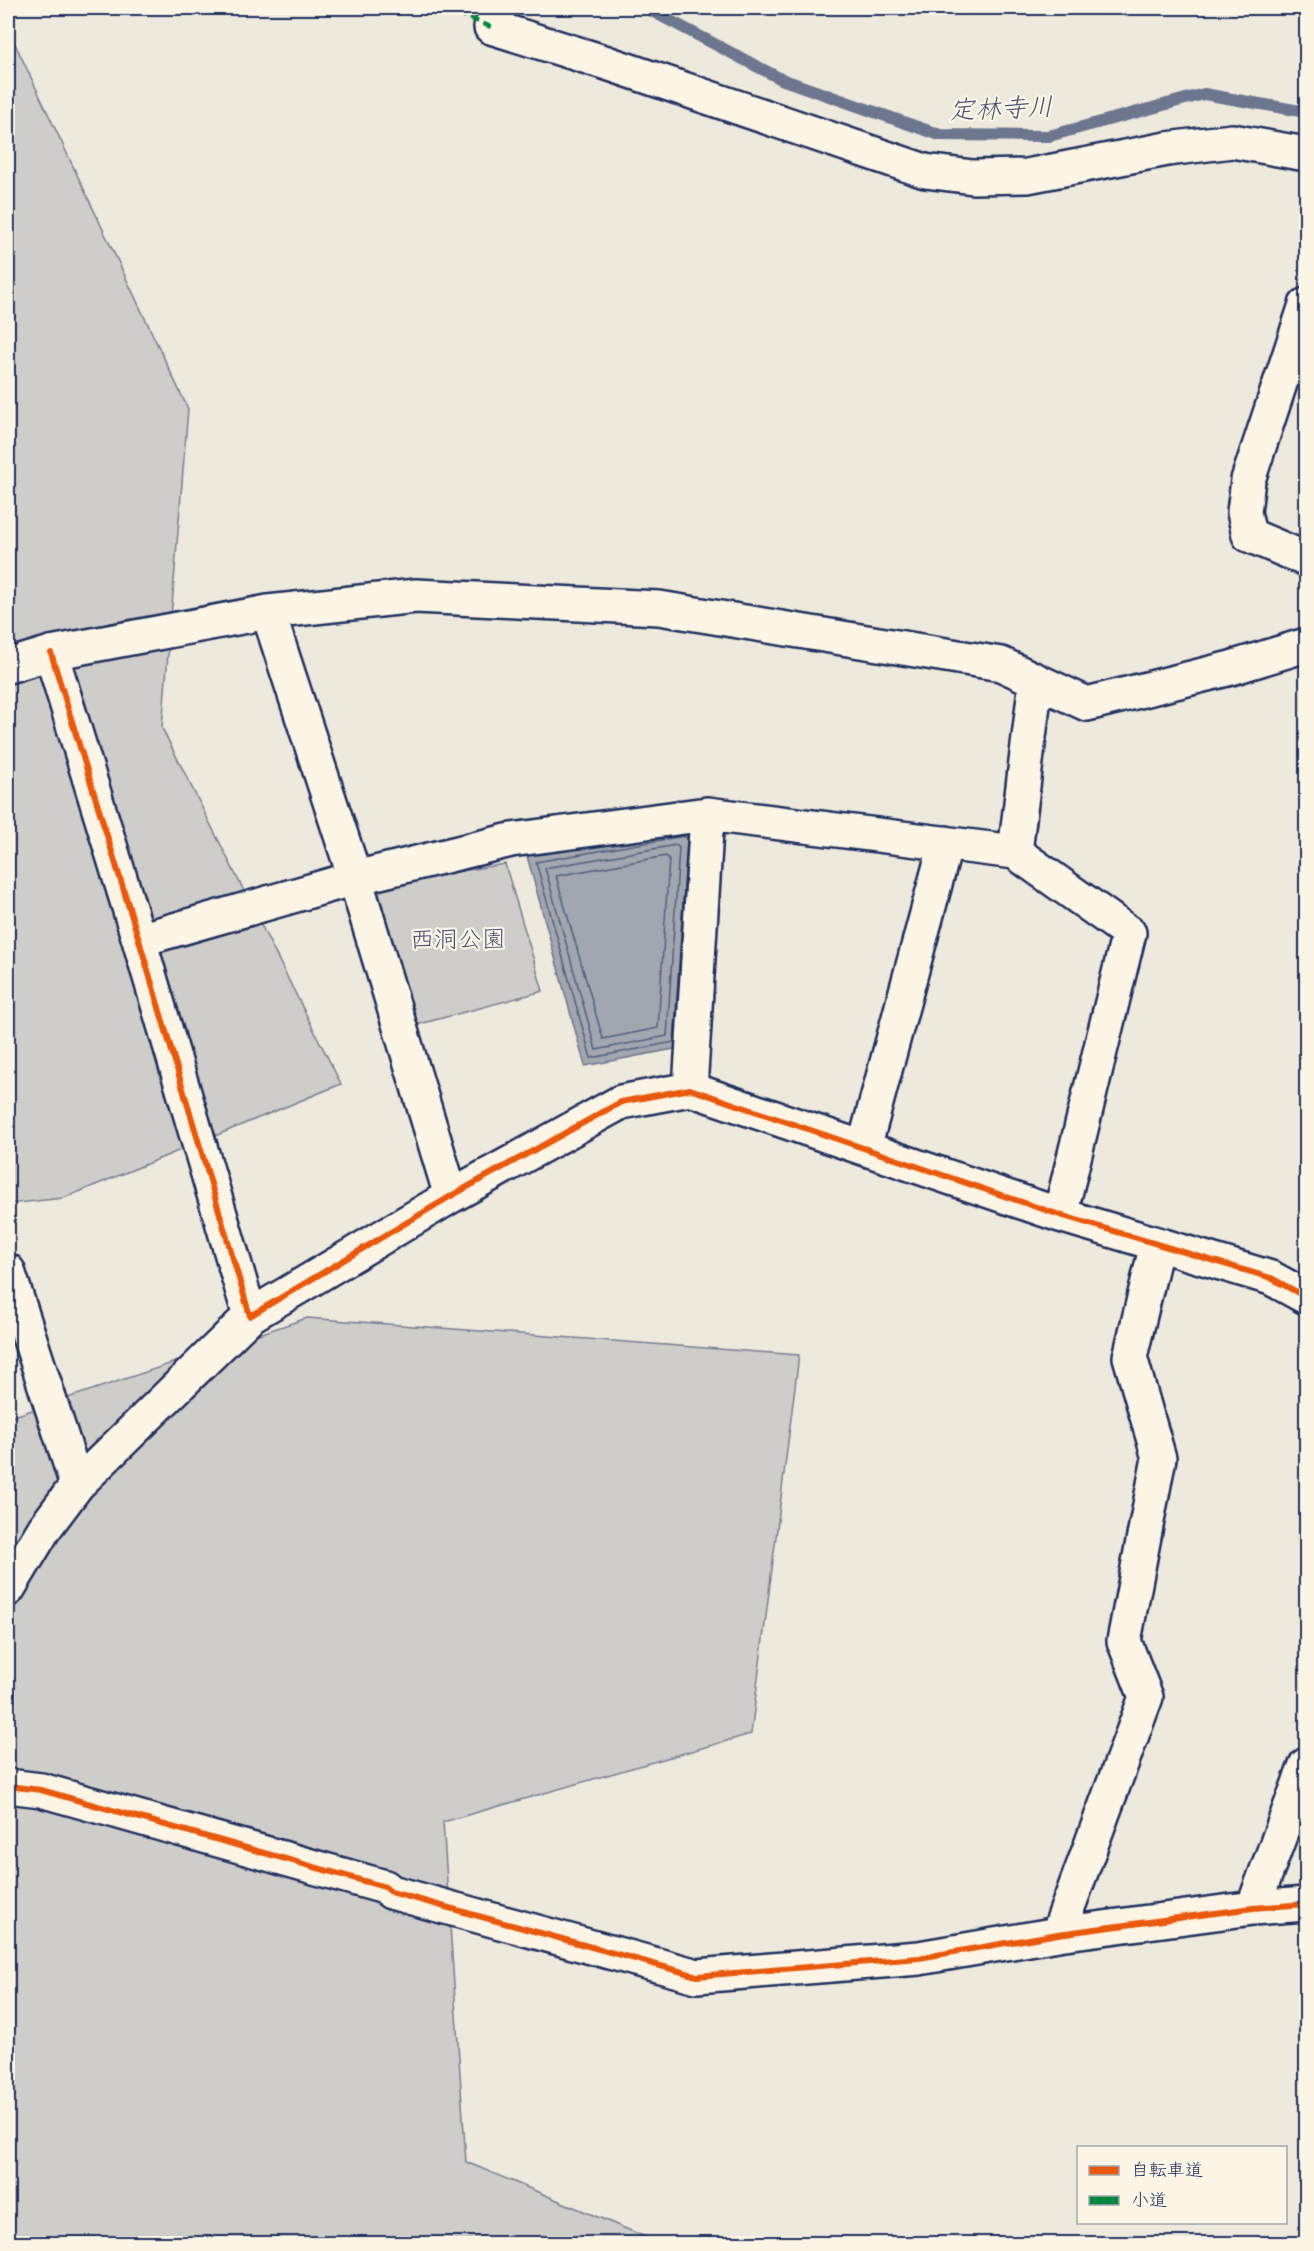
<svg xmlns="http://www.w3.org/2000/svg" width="1314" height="2251" viewBox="0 0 1314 2251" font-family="Mynerve,'Klee One',sans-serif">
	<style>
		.green { fill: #cfcdca; stroke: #757e94; stroke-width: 1.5 }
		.water { fill: #a2a7af; stroke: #6c778f; stroke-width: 1.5 }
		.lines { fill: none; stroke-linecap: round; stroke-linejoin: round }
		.shore { stroke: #515f7e; stroke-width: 1.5 }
		.stream { stroke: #6c778f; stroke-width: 12 }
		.street-casing { stroke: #1b2f5e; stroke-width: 38 }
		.street { stroke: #fcf5e5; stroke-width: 33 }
		.quiet { stroke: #00873e; stroke-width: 4.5; stroke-dasharray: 9 4.5; stroke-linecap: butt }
		.cycleway-casing { stroke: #fcf5e5; stroke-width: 10 }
		.cycleway { stroke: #e8590c; stroke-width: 6 }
		.labels { text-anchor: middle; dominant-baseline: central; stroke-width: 4.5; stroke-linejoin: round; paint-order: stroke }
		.park-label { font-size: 24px; fill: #485679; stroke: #fcf5e5 }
		.water-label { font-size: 26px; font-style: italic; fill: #445376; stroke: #fcf5e5 }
	</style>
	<rect width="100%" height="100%" fill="#eee9dd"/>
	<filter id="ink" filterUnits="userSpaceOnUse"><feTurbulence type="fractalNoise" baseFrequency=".0167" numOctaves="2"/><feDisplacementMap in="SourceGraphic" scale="12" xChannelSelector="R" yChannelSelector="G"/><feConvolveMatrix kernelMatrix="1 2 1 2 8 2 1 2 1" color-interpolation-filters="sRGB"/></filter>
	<g filter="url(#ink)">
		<!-- green -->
		<path class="green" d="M8,29L188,409L162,728L341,1084L64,1198L8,1204Z
			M505,864L543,991L416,1025L370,886Z
			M307,1318L799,1355L751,1734L443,1822L466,2162L660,2243H8V1418Z"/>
		<!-- water -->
		<path class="water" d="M694,828L679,1048L585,1066L527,856Z"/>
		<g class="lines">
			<!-- shore -->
			<path class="shore" d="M684,836L687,839L674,1042L591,1058L536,862Z
				M676,845L679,848L667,1036L596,1050L545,868Z
				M666,856L669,859L658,1028L603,1039L556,876Z"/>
			<!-- stream -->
			<path class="stream" d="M646,8L781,79L940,135L1049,136L1204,94L1306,112"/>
			<defs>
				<path id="street" d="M499,8L491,27L607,63L925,171L973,177L1027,176L1167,149L1232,141L1306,154
					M1306,305L1248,480L1244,512L1249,535L1306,559
					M268,612L355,878L451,1196
					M51,653L139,940L250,1316L451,1196L621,1102L690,1089L1060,1215L1271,1278L1306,1297
					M8,666L51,653L268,612L416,596L659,608L1001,664L1087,704L1231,668L1306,645
					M1015,852L1036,680
					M139,940L355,878L511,840L707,814L1015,852L1129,933L1060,1215
					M690,1089L707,814
					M864,1148L946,843
					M8,1271L77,1485
					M8,1589L44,1529L77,1485L250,1316
					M8,1786L41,1790L385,1887L391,1892L697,1976L919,1958L1058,1934L1253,1908L1306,1904
					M1253,1908L1306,1765
					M1058,1934L1146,1697L1124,1641L1159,1458L1130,1357L1157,1244"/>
			</defs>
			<!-- street casing -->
			<use href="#street" class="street-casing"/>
			<!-- street -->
			<use href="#street" class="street"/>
			<!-- quiet -->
			<path class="quiet" d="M445,8L491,27"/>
			<defs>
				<path id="cycleway" d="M51,653L139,940L250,1316L451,1196L621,1102L690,1089L1060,1215L1271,1278L1306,1297
					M8,1786L41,1790L385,1887L391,1892L697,1976L919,1958L1058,1934L1253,1908L1306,1904"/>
			</defs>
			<!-- cycleway casing -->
			<use href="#cycleway" class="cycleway-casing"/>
			<!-- cycleway -->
			<use href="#cycleway" class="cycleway"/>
		</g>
	</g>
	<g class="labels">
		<!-- park labels -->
		<g class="park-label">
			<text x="458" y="940">西洞公園</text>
		</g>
		<!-- water labels -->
		<g class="water-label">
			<text transform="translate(1001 110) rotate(-2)">定林寺川</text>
		</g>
	</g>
	<!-- margin -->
	<rect width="1314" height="2251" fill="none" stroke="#fcf5e5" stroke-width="30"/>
	<rect x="15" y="15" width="1284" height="2221" fill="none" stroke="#1b2f5e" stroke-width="2" filter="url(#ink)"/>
	<!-- legend -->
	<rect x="1077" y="2146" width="210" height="78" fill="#fcf5e5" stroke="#a2a6af" stroke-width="1.5"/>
	<rect x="1089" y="2166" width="30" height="9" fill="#e8590c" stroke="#a2a6af" stroke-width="1.5"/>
	<text x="1131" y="2176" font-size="18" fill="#1b2f5e">自転車道</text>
	<rect x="1089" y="2196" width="30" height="9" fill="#00873e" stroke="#a2a6af" stroke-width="1.5"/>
	<text x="1131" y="2206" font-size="18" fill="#1b2f5e">小道</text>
</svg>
